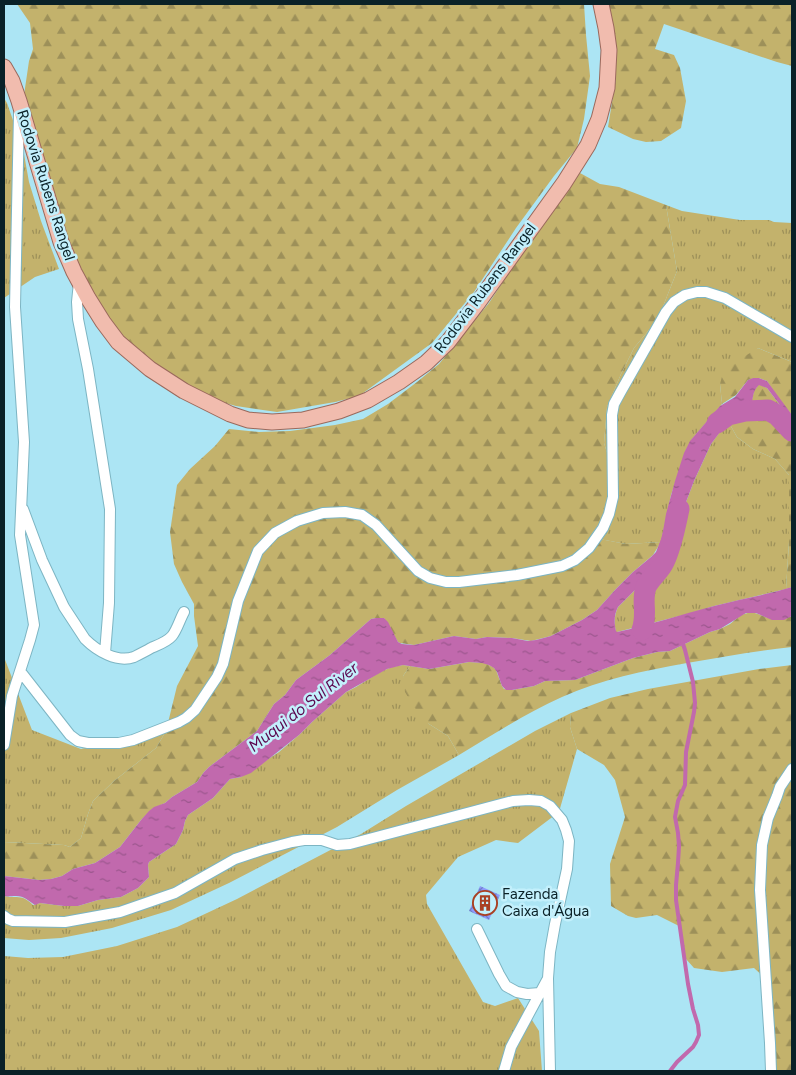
<svg xmlns="http://www.w3.org/2000/svg" width="796" height="1075" viewBox="0 0 796 1075" font-family="Figtree,sans-serif">
	<style>
		.grass { fill: url(#grass-tufts) }
		.forest { fill: url(#forest-firs) }
		.water { fill: url(#water-ripples) }
		.lines { fill: none; stroke-linecap: round; stroke-linejoin: round }
		.stream { stroke: #c169ad; stroke-width: 4 }
		.river { stroke: #c169ad; stroke-width: 21 }
		.building { fill: url(#building-cross-hatch) }
		.minor-casing { stroke: #7db5c3; stroke-width: 12 }
		.primary-casing { stroke: #9a695c; stroke-width: 17 }
		.minor { stroke: #fff; stroke-width: 10 }
		.primary { stroke: #f1bcae; stroke-width: 15 }
		.labels { text-anchor: middle; dominant-baseline: central; stroke-width: 5; stroke-linejoin: round; paint-order: stroke }
		.street-label { font-size: 15px; fill: #0a2127; stroke: #c3f0fc }
		.poi-label { font-size: 15px; fill: #0a2127; stroke: #c3f0fc; text-anchor: start }
		.water-label { font-size: 16px; font-style: italic; fill: #5a064d; stroke: #c3f0fc }
	</style>
	<defs>
		<pattern id="grass-tufts" width="24" height="20" patternUnits="userSpaceOnUse" patternTransform="scale(1.25)"><rect width="24" height="20" fill="#c3b26c"/><path d="M3 7l-1-3M5 7V3M7 7l1-3M15 17l-1-3M17 17v-4M19 17l1-3" fill="none" stroke="#9d9059"/></pattern>
		<pattern id="forest-firs" width="22" height="20" patternUnits="userSpaceOnUse" patternTransform="scale(1.25)"><rect width="22" height="20" fill="#c3b26c"/><path d="M5 1l3.5 6h-7zM16 11l3.5 6h-7z" fill="#9d9059"/></pattern>
		<pattern id="water-ripples" width="26" height="14" patternUnits="userSpaceOnUse" patternTransform="scale(1.25)"><rect width="26" height="14" fill="#c169ad"/><path d="M2 4q2-2 4 0t4 0M15 11q2-2 4 0t4 0" fill="none" stroke="#9b568d"/></pattern>
		<pattern id="building-cross-hatch" width="8" height="8" patternUnits="userSpaceOnUse" patternTransform="scale(1.25)"><rect width="8" height="8" fill="#8d9bfb"/><path d="M0 0l8 8M0 8l8-8" fill="none" stroke="#717ecb"/></pattern>
	</defs>
	<rect width="100%" height="100%" fill="#ace5f4"/>
	<!-- grass -->
	<path class="grass" d="M4,98L7,103L16,129L24,154L29,182L41,221L59,269L35,277L4,298Z
		M666,205L682,211L740,220H769L774,222L792,223V362L758,348L720,384L722,404L692,439L686,450L671,495L661,542L626,544L594,538L591,535L597,527L609,459L604,443L607,407L621,374L634,348L658,319L677,271Z
		M728,421L737,437L753,449L775,459L789,475V542L786,589L714,606L691,613L617,632H616C614,623 614,616 618,607L647,578L666,555L694,481L711,444Z
		M4,657L32,730L81,749L114,741L166,731L156,748L114,781L93,801L88,814L81,838L70,847L64,845L4,842Z
		M403,665L410,666L403,676L429,724L448,736L459,755L397,790L337,827L229,883L171,910L112,928L61,938L29,940L4,938V896C17,899 21,893 33,905L40,903L64,906H78L98,900L121,897L138,888L149,877L148,865L149,862L176,844L183,830L185,821L188,815L213,798L230,779L241,777L279,752L299,735L312,722L346,692L356,687L380,672L392,667Z
		M571,713L570,727L577,749L559,812L518,843L496,840L458,857L426,895L427,904L483,1002L495,1006L518,998L539,1031L542,1071H4V956L28,958L63,957L117,946L177,927L237,899L361,834L406,806L535,731Z"/>
	<!-- forest -->
	<path class="forest" d="M17,4H584L586,35L590,76L584,119L577,148L554,176L516,228L474,292L432,343L359,396L335,402L277,412L236,406L203,397L167,375L122,339L85,284L58,215L47,178L41,149L24,95L29,61L33,49L30,23Z
		M608,4H792V66L777,62L664,24L655,49L674,55L680,68L686,101L681,128L661,141L646,142L633,139L608,127L616,78L613,33Z
		M580,173L600,184L619,187L666,205L677,271L658,319L634,348L621,374L607,407L604,443L609,459L610,478L608,496L602,513L597,527L591,535L595,538L626,544L661,542L653,555L633,572L615,590L597,610L582,620L551,636L531,641L512,638L487,637L476,639L454,636L414,645L400,643L398,642L384,618H376L371,619L330,655L296,680L285,695L274,704L257,731L209,767L204,772L197,782L172,797L165,803L152,809L141,820L120,847L95,863L73,869L62,876L51,879L39,880L4,876V842L64,845L70,847L81,838L88,814L93,801L114,781L156,748L166,731L177,686L198,646L194,616V604L182,582L174,564L170,532L177,485L190,469L215,446L229,429L259,432L290,431L335,425L363,419L388,404L417,382L439,364L489,303L531,239Z
		M758,348L792,362V415L781,402L767,381L759,378H755L748,380L736,395L722,404L720,384L724,369Z
		M759,384L767,388L792,421V587L786,589L789,542V475L775,459L753,449L737,437L728,421L737,413L750,408L754,391Z
		M751,612C769,616 773,625 792,616V647C757,651 722,657 687,663C643,671 602,679 562,697C526,713 493,735 459,755L448,736L429,724L414,707L405,692L403,676L410,666L429,669L469,662L485,663L493,667L496,670L502,686L504,689L512,690L534,686L545,681L575,680L633,658L657,652L670,651L710,632L720,629L730,624L741,615Z
		M792,665V1071H774L767,980L754,968L722,972L694,968L686,959L679,926L657,915L636,918L628,916L611,906L610,864L625,817L615,780L604,765L577,749L570,727L571,713L610,698L648,689L759,669Z"/>
	<!-- water -->
	<path class="water" d="M753,378H759L767,381L792,415V421L767,388L759,385C752,391 753,400 751,408L737,413L730,419L711,444L694,481L666,555L647,578L618,607C614,615 614,622 616,631L617,632C650,625 682,614 714,606C740,599 766,595 792,587V616L784,620H772L756,613H746L720,629L710,632L670,651L657,652L633,658L575,680L545,681L534,686L512,690H506L502,686L497,672L494,668L489,665L482,663L469,662L429,669L403,665L387,669L346,692L312,722L299,735L251,773L241,777L230,779L213,798L188,815L185,821L183,830L176,844L149,862L148,865L149,877L138,888L121,897L98,900L78,906H64L40,903L35,905C29,901 24,896 16,896C11,896 9,897 4,896V876L39,880L51,879L62,876L73,869L95,863L120,847L141,820L149,811L154,807L165,803L172,797L197,782L204,772L209,767L257,731L274,704L285,695L296,680L330,655L371,619L376,618H384L388,622L398,642L402,644L414,645L454,636L476,639L487,637L512,638L528,641L536,640L551,636L582,620L597,610L615,590L633,572L651,557L656,552L662,537L666,514L675,481L684,453L690,441L720,406L735,397L748,380Z"/>
	<g class="lines">
		<!-- stream -->
		<path class="stream" d="M670,1071L677,1062L693,1047L696,1042L699,1035L698,1025L693,1009L688,984L676,900V885L678,863L679,846L678,833L675,817L678,801L685,785L686,752L694,712L695,703L693,682L685,650L682,641"/>
		<!-- river -->
		<path class="river" d="M717,423L728,415L745,411L768,410L777,415L792,431
			M642,630C648,614 641,601 646,587C650,578 660,571 664,562C672,545 675,527 679,509"/>
	</g>
	<!-- building -->
	<path class="building" d="M480,886L500,895L489,920L469,911Z"/>
	<g class="lines">
		<defs>
			<path id="minor" d="M79,282L77,302L78,319L88,369L110,509L109,603L105,653
				M23,509L42,560L64,607L85,639C97,651 117,663 134,657C140,654 146,651 151,648C158,645 167,642 172,636C177,630 180,619 184,612
				M20,671L70,735L78,741L88,743H119L133,740L179,722L186,718L195,710L217,677L223,664L238,601L258,551L275,533L297,521L323,513L345,512L362,515L376,525L418,571L430,578L446,582H459L517,575L562,566L575,560L589,548L603,528L609,514L613,497L612,415L614,404L620,393L666,312L674,302L685,295L697,292H706L725,298L792,337
				M4,745L12,696L30,640L34,625L20,535L24,442L15,307L19,114
				M4,916L8,919L13,921L65,922L120,912L175,893L235,859L262,850L292,842L304,840H322L337,845L350,844L513,801L529,800L541,801L550,806L562,820L566,830L569,841L567,869L555,924L550,952L548,978L550,1071
				M477,929L499,974L506,986L517,992L527,994L540,993
				M504,1071L511,1047L547,980
				M771,1071L770,1043L760,890L762,845L768,818L777,796L780,787L792,769"/>
			<path id="primary" d="M4,67L12,81L19,101L61,242L74,272L88,298L103,322L118,342L150,369L184,391L230,414L248,420L272,422L303,420L339,411L368,400L399,382L426,363L448,342L477,304L564,183L588,145L599,119L607,88L609,50L606,28L601,4"/>
		</defs>
		<!-- minor casing -->
		<use href="#minor" class="minor-casing"/>
		<!-- primary casing -->
		<use href="#primary" class="primary-casing"/>
		<!-- minor -->
		<use href="#minor" class="minor"/>
		<!-- primary -->
		<use href="#primary" class="primary"/>
	</g>
	<!-- icons -->
	<defs>
		<symbol id="building-ring" viewBox="-11 -11 22 22"><circle r="9.5" fill="#c3f0fc" stroke="#a94023" stroke-width="1.5"/><path d="M-4-6H4V6H1V3H-1V6H-4ZM-2.5-4.3h1.7v1.8h-1.7ZM.8-4.3h1.7v1.8H.8ZM-2.5-1h1.7V.8h-1.7ZM.8-1h1.7V.8H.8Z" fill="#a94023"/></symbol>
	</defs>
	<g fill-rule="evenodd">
		<use href="#building-ring" x="471" y="889" width="28" height="28"/>
	</g>
	<g class="labels">
		<!-- street labels -->
		<g class="street-label">
			<text transform="translate(46 185) rotate(72)">Rodovia Rubens Rangel</text>
			<text transform="translate(485 288) rotate(-53)">Rodovia Rubens Rangel</text>
		</g>
		<!-- poi labels -->
		<g class="poi-label">
			<text x="502" y="894">Fazenda<tspan x="502" dy="17">Caixa d'Água</tspan></text>
		</g>
		<!-- water labels -->
		<g class="water-label">
			<text transform="translate(303 707) rotate(-38)">Muqui do Sul River</text>
		</g>
	</g>
	<!-- border -->
	<rect width="796" height="1075" fill="none" stroke="#0a2127" stroke-width="10"/>
</svg>
